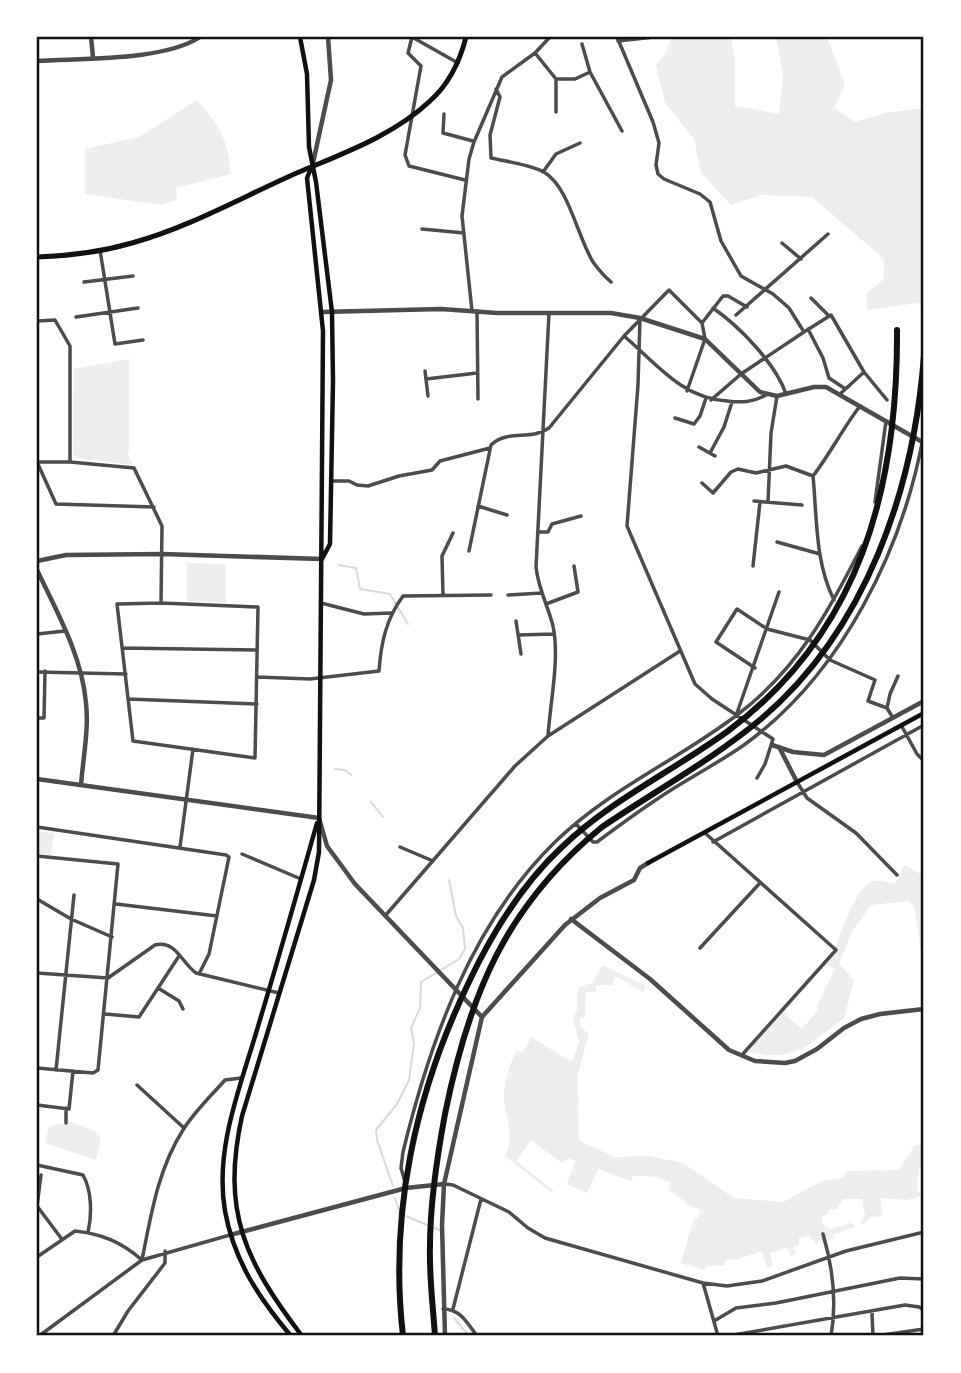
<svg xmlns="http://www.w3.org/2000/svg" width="961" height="1373" viewBox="0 0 961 1373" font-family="'Public Sans',sans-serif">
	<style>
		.green { fill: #eee }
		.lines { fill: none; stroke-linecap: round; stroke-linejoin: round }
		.stream { stroke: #d9d9d9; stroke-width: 2 }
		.minor { stroke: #4c4c4c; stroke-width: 3.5 }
		.tertiary { stroke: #4c4c4c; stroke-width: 4.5 }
		.secondary { stroke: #111; stroke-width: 4.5 }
		.primary { stroke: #111; stroke-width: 5 }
		.motorway { stroke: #111; stroke-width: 6 }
		.neatline { fill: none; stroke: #111; stroke-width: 2.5 }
	</style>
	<rect width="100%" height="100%" fill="#fff"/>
	<!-- green -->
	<path class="green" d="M672,37H731L735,63V106L779,114L783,74L776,37H827L845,85L834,108L855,122L885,113L924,108V309L918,303L867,310V293L884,279V259L812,197L761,195L731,205L701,173L694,139L665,103L656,65L666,52Z
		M197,100C217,121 231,144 230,174L176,188L177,200L161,205L85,194V149L139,137Z
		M129,359V451L127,452L133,465L77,458L73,454L74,369Z
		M187,563L226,564V603L187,601Z
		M37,831L54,833L51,855L37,853Z
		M904,865L921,874L924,873V971L914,906L909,901L871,905L852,932L839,964L854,980L844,1018L814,1041L802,1049L781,1055H766L748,1052L782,1012L802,1029L819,1009L817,1006L835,969L825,964L838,951L835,948C841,933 856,886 873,881C879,880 889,883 895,884Z
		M602,965L645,985V988L643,992L615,976L613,985H596V992H586L585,1017L580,1018C578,1027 583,1029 589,1034L578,1074L579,1141L615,1157L649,1156L683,1163L734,1198L783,1202L822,1181L842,1178L848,1171L899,1170L915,1145H924V1168H919L917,1190L921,1193L920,1196L907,1200L880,1198L883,1216L870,1217L863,1225L860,1222L865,1215L862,1199H843L836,1209H830L827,1214L822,1216V1224L830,1229L850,1223L855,1225V1227L833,1235V1239L816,1244L809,1236L799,1238V1245L794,1247L796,1254L790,1256L787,1248L770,1253L773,1266L767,1268L762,1251L738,1259L726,1260L724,1265L708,1266L704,1270L681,1263L694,1217L698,1218L700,1210L687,1204L686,1202L668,1190L671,1182C662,1178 643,1175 633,1176L631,1181L598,1169L587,1193L567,1184L575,1161L569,1158L562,1163L531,1140L516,1161L553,1190L552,1193L505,1156C516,1133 504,1117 504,1094C504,1079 511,1064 516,1050L523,1053L531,1037L570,1061L573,1060L579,1041L573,1019L577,1010L578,987L593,983Z
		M72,1122L94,1131L101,1139L96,1160L45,1143L49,1126Z"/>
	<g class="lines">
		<!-- stream -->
		<path class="stream" d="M339,565L356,568L360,589L390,594L408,624
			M335,769L345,770L351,775
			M371,802L383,817
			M393,1186L377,1140L376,1130L397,1104L409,1080L414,1043L411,1028L420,1008L421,982L459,959L465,949L463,928L456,916L449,880
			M395,1198L399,1210
			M406,1216L427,1225
			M432,1227L439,1230
			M454,1318L469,1336"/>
		<!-- minor -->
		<path class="minor" d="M617,37L653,122L659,143L656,165L658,174L664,179L700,194L710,202L721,241L741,276L773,294L789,308L804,332L741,374L711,400
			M618,41L654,37
			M582,44L590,72L622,131
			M535,53L556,79V112
			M458,63L412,37L408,53L421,66L405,155L409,166L465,180
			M556,79H575L590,72
			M496,89L500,97L490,135L491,158C508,162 529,164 544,172C569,187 577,236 593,262C598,269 604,276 611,282
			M444,114L443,133L473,141
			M543,172L556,154L580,143
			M422,229L464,233
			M782,243L801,259
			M100,250L115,344L143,340
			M84,282L133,276
			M811,298L829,316
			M713,308C739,326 776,364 786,394
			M472,311L462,216L469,159L474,142L502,77L535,53L550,37
			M477,311L478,399
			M736,315L828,234
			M76,317L138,308
			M640,318L638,385L627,526L695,684L712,699L773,739L765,764L757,778
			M37,321L55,320L70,346V462
			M702,323L723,296H728L747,307
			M808,329L823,358L829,378L844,388
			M804,332L831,315L864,372L887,400
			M624,336C656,363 681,398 727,401C743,403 754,402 768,394
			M425,371L428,396
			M426,379L477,373
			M840,394L864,372
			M675,418L694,424L700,416L706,398
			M699,447L715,456
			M710,453L724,427L732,402
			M37,462H70L134,468L162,526L161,603
			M37,462L56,504L154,507
			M332,481H349L357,485L368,486L399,476L432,470L440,461L490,448
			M702,483L713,493L731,472L738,469L756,473L786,466L813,476
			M754,501L802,505
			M768,502L771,433L777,396
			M875,502L886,421
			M478,506L507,515
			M538,532H548L552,524L581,516
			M777,542L820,554
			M469,551L491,445C507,429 531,441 549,428L624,336L669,290L702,323L705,339L687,391
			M753,566L760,502
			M508,595L542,593
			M443,596L442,556L453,533
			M834,600C815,563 817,517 813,476C830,454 843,428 860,406
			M161,603L258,607L255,758L133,741L117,604Z
			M321,603L364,614L391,613
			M546,604L578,592L574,566
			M516,621L521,654
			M37,634L65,631
			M518,635L553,634
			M122,648L257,650
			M755,668L716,642L737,609L767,629L810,640L830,660L875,680L868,701L887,708L893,718
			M37,672L126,674
			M257,677L310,679L379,671C381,643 386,619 403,596L491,595
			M128,699L257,704
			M887,708L890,694L898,676
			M737,713L779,592
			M37,718H44L45,671
			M901,725L917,754L924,761
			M548,736C550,703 560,659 553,626C548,606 538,588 536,567L549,313
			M797,782L807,798L856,833L897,875
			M576,824L593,842H597C621,824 646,806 671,790C695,775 721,761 744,745C842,674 903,550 924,433
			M37,827L226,855L229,857L209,954L199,974
			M705,833L836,950L742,1055
			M713,842L924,725
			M180,847L193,749
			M400,847L433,861
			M242,854L301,879
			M37,856L118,864L98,1070L93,1073L37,1068
			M37,899L71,919L112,937
			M116,904L217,916
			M385,916L515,766L548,736L680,651
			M700,948L760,883
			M37,973L108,978L155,945C176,940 181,962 196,973L279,993
			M158,988L179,1001L183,1009
			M105,1014L139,1017L179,956
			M56,1070L74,895
			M137,1085L184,1128
			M37,1105L69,1109L73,1071
			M66,1123V1108
			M37,1165L83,1175C92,1191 92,1215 88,1232
			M41,1175L37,1206L61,1238
			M405,1182L401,1168L403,1152C430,1041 471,924 555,842C608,790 678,760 737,715C797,670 829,611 862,546
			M445,1184L453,1185L509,1212L528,1228L545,1238L703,1283L727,1286L762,1281L846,1251L924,1232
			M823,1234C833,1268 837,1302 831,1336
			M37,1257L75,1231C103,1234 121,1242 142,1260
			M142,1260C151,1215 158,1169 183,1130C194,1112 211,1096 225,1080L241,1078
			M703,1283L718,1336
			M443,1309C461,1309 467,1323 477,1336
			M453,1309L481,1199
			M872,1313L873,1336
			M714,1321L736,1308L776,1303L900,1278L924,1279
			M39,1336L142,1260L230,1235
			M113,1336L128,1311L165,1263V1251
			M728,1336L905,1305L919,1307L924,1310
			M876,1336L924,1329"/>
		<!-- tertiary -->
		<path class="tertiary" d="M91,37L93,57
			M37,61C81,58 164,61 200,37
			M313,163L331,80L328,37
			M322,312L441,309L497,313H611L640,318L705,339L760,392L777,396L814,387H826L924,443
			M37,561L66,555L162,554L322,559
			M37,570C57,612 82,656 86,703C89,730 83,758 81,785
			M772,745L793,752L824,755L924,701
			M779,747L797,782
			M37,779L319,818L327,846L355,884L482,1017
			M571,919L650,979L729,1050L755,1061L785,1063L795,1061L817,1049L844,1028L861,1019L880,1014L924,1009
			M230,1235L406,1188L444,1184
			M445,1336L442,1225L444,1184L482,1017L565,925L600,898L634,880L640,868L648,863"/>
		<!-- secondary -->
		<path class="secondary" d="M300,37L307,74L309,147L316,182L332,312L333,381L330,544L322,559
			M648,863L924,713
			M291,1336C259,1298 234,1261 225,1211C214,1147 242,1083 259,1023C279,957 298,890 317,823
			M302,1336C245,1261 221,1212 242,1116L314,880L319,852L323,331L307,178L311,168"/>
		<!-- primary -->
		<path class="primary" d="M37,257C68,256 101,252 132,243C190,227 244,196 299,172C344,153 394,135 430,101C449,84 460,61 466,37"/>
		<!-- motorway -->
		<path class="motorway" d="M403,1336C389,1214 415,1094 468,984C492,933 521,885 562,847C611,800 673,771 728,731C860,633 898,488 897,330
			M435,1336C433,1306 429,1276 430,1246C430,1202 437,1157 445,1114C469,995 506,905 602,827C655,791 712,760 761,719C866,630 914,489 924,355"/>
	</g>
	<!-- border -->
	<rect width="961" height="1373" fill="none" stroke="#ffffff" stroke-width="77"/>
	<rect x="38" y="38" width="884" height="1296" class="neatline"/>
</svg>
